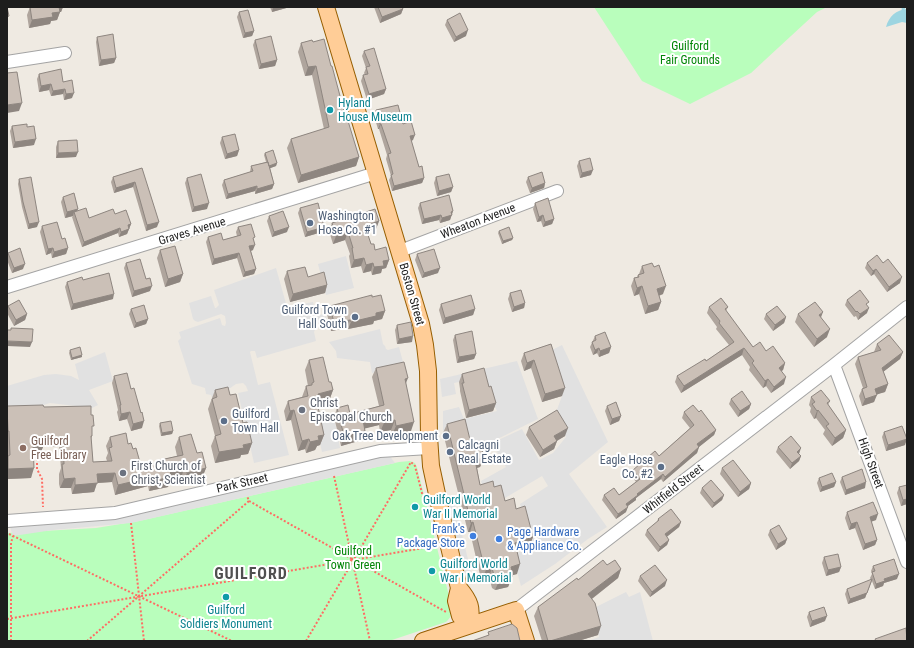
<svg xmlns="http://www.w3.org/2000/svg" width="914" height="648" viewBox="0 0 914 648" font-family="'Roboto Condensed',sans-serif">
	<style>
		.park { fill: #b9febc }
		.parking { fill: #e1e1e1 }
		.water { fill: #9dd5e1 }
		.lines { fill: none; stroke-linecap: round; stroke-linejoin: round }
		.stream { stroke: #9dd5e1; stroke-width: 3 }
		.minor-casing { stroke: #a4a4a4; stroke-width: 14 }
		.major-casing { stroke: #965e00; stroke-width: 18 }
		.path { stroke: #ff6c63; stroke-width: 2; stroke-dasharray: 2 2; stroke-linecap: butt }
		.minor { stroke: #fff; stroke-width: 12 }
		.major { stroke: #ffcd97; stroke-width: 16 }
		.wall { fill: #afa59d }
		.shaded-wall { fill: #8e8680 }
		.building { fill: #cbc0b7; stroke: #8e8680 }
		.culture-dot { fill: #0f9aa8; stroke: #fff; stroke-width: 1.5 }
		.service-dot { fill: #5c6f8a; stroke: #fff; stroke-width: 1.5 }
		.worship-dot { fill: #6b7280; stroke: #fff; stroke-width: 1.5 }
		.education-dot { fill: #8d6e63; stroke: #fff; stroke-width: 1.5 }
		.shop-dot { fill: #3f7fe0; stroke: #fff; stroke-width: 1.5 }
		.labels { text-anchor: middle; dominant-baseline: central; stroke-width: 4; stroke-linejoin: round; paint-order: stroke }
		.park-label { font-size: 12px; fill: #018506; stroke: #fff }
		.culture-label { font-size: 12px; fill: #0d838f; stroke: #fff; text-anchor: start }
		.service-label { font-size: 12px; fill: #4e5e75; stroke: #fff; text-anchor: start }
		.street-label { font-size: 12px; fill: #1d1d1d; stroke: #fff }
		.worship-label { font-size: 12px; fill: #5b616d; stroke: #fff; text-anchor: start }
		.education-label { font-size: 12px; fill: #785e54; stroke: #fff; text-anchor: start }
		.shop-label { font-size: 12px; fill: #366cbe; stroke: #fff; text-anchor: end }
		.district-label { font-size: 16px; font-weight: bold; letter-spacing: 1px; fill: #505050; stroke: #fff }
	</style>
	<rect width="100%" height="100%" fill="#efeae2"/>
	<!-- park -->
	<path class="park" d="M594,7H827L817,12L751,73L690,104L642,81Z
		M410,461L415,463L417,467L451,604C452,611 453,616 446,622L389,641H7V533L96,528L139,521L399,462Z"/>
	<!-- parking -->
	<path class="parking" d="M346,256L354,288L326,295L318,264Z
		M276,268L287,307L313,302L316,316L323,314L324,317L326,316L327,321L318,323L314,332L316,341L257,358L255,351H251L250,352L258,385L270,382L289,455L254,463L238,393L248,391L246,386L243,383L236,384L213,400L211,395L206,394L205,388L192,384L178,341L181,338L179,332L220,318L222,325L225,326L226,323L225,316L221,314L198,322L195,321L193,319L189,303L211,296L215,308H216L219,305L214,290Z
		M380,329L383,344L385,346L386,349L388,350L399,347L404,366L372,373L370,362L337,358L336,351L329,342Z
		M562,345L608,442L569,474L607,527L588,539L555,564L521,586L512,554L532,549L520,504L548,486L542,476L500,501L484,491L481,481L506,467L492,443L522,429L539,460L553,453L566,437L554,418L562,396L548,352Z
		M105,352L113,381L89,390L98,405L92,408L50,403L25,411L7,410V386L44,375L56,374L71,376L79,380L75,364Z
		M517,361L538,419L471,452L463,426L443,431V411L459,407L464,419L497,411L489,394L459,382L454,383L456,394L442,397L440,379Z
		M314,417H334L340,448L322,452Z
		M389,455L395,463L131,523L53,530L13,536L8,521L116,516L320,469Z
		M454,501L471,572L463,575L445,509Z
		M626,592L629,597L640,592L653,641H588L599,637L592,609Z"/>
	<!-- water -->
	<path class="water" d="M907,9V23L902,22L886,27C889,16 896,10 907,9Z"/>
	<g class="lines">
		<!-- stream -->
		<path class="stream" d="M903,9L904,7"/>
		<defs>
			<path id="minor" d="M7,62L65,53
				M400,251L557,191
				M7,287L376,173
				M834,365L907,562
				M7,521L115,513L380,451L429,448
				M516,610L834,365L907,307"/>
			<path id="major" d="M326,7L421,324L425,345L428,371L429,436L431,466L443,522L459,588L456,601L460,616L469,625
				M459,588C470,601 473,608 469,625
				M423,641L516,610L526,641"/>
		</defs>
		<!-- minor casing -->
		<use href="#minor" class="minor-casing"/>
		<!-- major casing -->
		<use href="#major" class="major-casing"/>
		<!-- path -->
		<path class="path" d="M37,455V469L42,479L43,507
			M334,476L370,641
			M249,501L446,612
			M131,523L144,641
			M9,534L232,641
			M7,619L435,546
			M11,641V543L13,536
			M87,641L249,501L247,496
			M306,641L411,462L415,466L423,497"/>
		<!-- minor -->
		<use href="#minor" class="minor"/>
		<!-- major -->
		<use href="#major" class="major"/>
	</g>
	<!-- wall -->
	<path class="wall" d="M30,7H63L61,12H60L57,20L51,21L50,24L29,28L27,15Z
		M270,7H290L272,12Z
		M374,7H402L403,9L401,14L380,23Z
		M239,12L254,31L252,36L243,38L237,17Z
		M447,20L466,36L454,42L445,25Z
		M97,37L116,58L114,63L99,66L96,42Z
		M255,40L277,60L275,66L259,69L253,45Z
		M312,40L347,122L359,157L356,166L298,183L287,148L291,139L324,129L312,75L305,76L298,52L301,43Z
		M364,51L386,89L384,94L367,100L361,81L363,75H365L364,73L366,68L362,56Z
		M39,74L63,82L72,98L64,100L63,94L51,96L49,90L39,92L37,79Z
		M376,110L403,124L413,140L411,141L419,167L424,178L422,183L392,191L389,180L391,176L386,159L387,155L379,129H378L374,116Z
		M12,126L27,127L34,145L13,148L10,131Z
		M222,137L239,150L237,156L225,159L220,143Z
		M58,141L76,157L56,158V147Z
		M265,153L277,163L276,166L270,168L274,184L272,189L255,194V191L226,199L222,185L224,180L250,172L251,166L266,162L264,155Z
		M579,161L591,175L580,178L577,166Z
		M142,168L157,227L146,231L133,187L114,193L111,182L113,177Z
		M436,177L453,187L451,192L437,196L434,183Z
		M528,177L545,183L544,188L530,193L526,182Z
		M187,178L207,209L192,212L185,183Z
		M19,179L37,227L28,229L22,207L18,184Z
		M63,197L78,211L89,218L115,214L131,224L127,234L119,237L118,233L82,247L72,217L73,216L65,218L61,202Z
		M420,203L453,211L450,220L440,223L439,220L422,224L418,208Z
		M535,203L554,219L552,224L543,227L541,221L537,222L533,209Z
		M300,208L324,227L322,232L305,237L298,213Z
		M269,216L287,232L272,237L267,221Z
		M379,221L376,229L367,232L371,244L375,250L389,260L386,268L382,269L381,273L372,275L371,271L363,273L361,266L351,268L349,256L350,254L345,240L333,244L329,231L332,223Z
		M42,226L62,239L68,248L66,254L52,258L51,253L46,255L40,232Z
		M238,227L253,250L251,251L256,269L254,274L243,277L237,258L212,265L206,242L208,237L223,240L237,236L236,232Z
		M499,231L513,238L512,240L502,244L498,233Z
		M160,250L183,274L180,282L165,287L157,258Z
		M8,253L23,269L12,273L7,260V255Z
		M417,254L438,273L422,278L415,260Z
		M126,263L146,279L150,291L132,297L124,268Z
		M867,263H883L900,283L887,292L874,274L871,276L865,268Z
		M642,266L663,294L659,296L661,302L658,310L645,314L639,294L634,296L631,286L634,278L637,277L638,275L639,274Z
		M287,271L308,277L327,285L325,293L290,302L284,279Z
		M83,280L113,299L71,310L65,287L67,282Z
		M510,293L525,303L524,308L512,312L508,299Z
		M372,297L385,311L382,319L374,321L373,324L348,329L347,328L331,331L327,314L330,306Z
		M847,300L867,313L858,320L856,316L854,317L845,305Z
		M441,304L475,309L473,315L443,324L439,310Z
		M8,306L27,314L25,320L14,326L7,313V308Z
		M709,307H728L726,311L753,347L766,351L785,363L783,370L781,371L784,384L771,393L766,386L763,388L749,370L750,367L742,355L681,393L675,382L677,376L706,361L729,345L716,329L717,327L707,313Z
		M131,309L148,319L146,324L134,328L129,314Z
		M766,314L786,317L784,323L773,331L764,319Z
		M798,314L821,317L827,337L814,347L795,322Z
		M397,325L412,342L397,344L395,330Z
		M455,335L476,354L474,359L457,363L453,340Z
		M595,336L611,347L609,353L599,357L597,353L593,355L590,347Z
		M551,344L562,396L542,402L531,368L524,371L521,361L524,353Z
		M877,344L903,352L900,359L883,372L888,384L885,392L876,394L874,402L862,406L859,396L862,389L863,388L855,364L858,357L874,352Z
		M70,350L82,357L71,360L69,353Z
		M309,360L329,382L333,390L329,401L319,403L318,407L324,435L320,445L317,446L315,450L306,453L305,449L298,451L291,420L286,421L284,411L288,401L302,397L306,386H308L305,370Z
		M376,368L406,384L411,431L392,435L391,430L380,432L379,425L365,428V431L362,440L341,446L334,417L337,408L350,414L379,406L372,377Z
		M462,374L489,387L496,403L493,411L466,418L460,391V389L459,382Z
		M114,376L131,389L142,428L131,431L127,419L119,421L117,412L118,410L112,383Z
		M215,390L230,395L252,443L248,454L241,455L240,458L215,463L211,446L215,436L208,409Z
		M811,397L830,401L828,405L846,430L843,438L832,446L823,434L825,430L816,418L814,419L810,412L811,408L809,405Z
		M731,399L751,404L749,409L738,417L729,404Z
		M7,406L44,407L92,431V436L91,439L93,462L107,461L106,458L108,453L106,446L110,437L128,444L133,449L141,466L159,462L160,460L177,456L175,447L179,437L197,453L206,468L202,478L183,482L182,475L171,478L168,487L149,491L148,486L115,495L112,482L97,483L94,492L72,494L71,488H60L59,484V474L61,468L59,446L43,447L40,454L34,455L31,478L7,479Z
		M607,406L621,416L619,421L610,425L605,411Z
		M684,412H699L716,430L714,435L699,447L697,453L663,482L661,479L636,498V500L627,506L626,512L616,519L602,500L604,495H619L636,482L631,475L633,470L659,456L690,428L682,418Z
		M160,423L173,431L172,434L161,436L159,426Z
		M447,424L484,458L480,467L477,468L480,485L494,487L505,501L516,509L533,537L529,547L517,550V574L513,575L508,587L495,590L492,588L489,577L482,579L480,575L470,532H468L443,433Z
		M529,427L565,436L557,441L554,449L540,457L526,435Z
		M884,432L905,445L886,451L882,437Z
		M778,447L799,454L801,456L799,461L790,469L776,452Z
		M722,468L751,483L749,489L738,497L720,474Z
		M842,477L865,488L845,495L840,482Z
		M819,478L836,482L834,487L820,492L817,483Z
		M899,487L907,504L901,506L897,493Z
		M702,488L724,495L722,500L712,508L700,493Z
		M847,512L876,520L871,521L877,540L875,545L863,550L855,528L849,530L845,518Z
		M658,519L681,522L679,527L666,537L669,540L667,545L658,552L645,535L647,530L657,522Z
		M770,530L787,539L785,544L776,550L768,535Z
		M824,557L841,567L839,572L826,576L822,563Z
		M607,565L621,569L618,578L592,599L598,635L578,641H542L534,616L538,607L578,580Z
		M873,566L897,579L884,583L883,586L875,589L872,581L865,598L848,604L845,594L847,589L871,580L870,578L872,574L871,571Z
		M640,576L665,586L650,597L638,581Z
		M809,612L825,621L810,627L807,617Z"/>
	<!-- shaded-wall -->
	<path class="shaded-wall" d="M58,7H63L61,12H60L57,20L51,21L50,24L29,28L32,20L52,13Z
		M273,7H290L272,12Z
		M403,9L401,14L380,23L382,17Z
		M468,30L466,36L454,42L456,37Z
		M254,31L252,36L243,38L245,33Z
		M116,58L114,63L99,66L101,60Z
		M277,60L275,66L259,69L261,64Z
		M316,66L312,75L305,76L308,67Z
		M51,84L49,90L39,92L41,86Z
		M65,89L63,94L51,96L53,91Z
		M386,89L384,94L367,100L369,94Z
		M74,93L72,98L64,100L66,94Z
		M22,103L19,111L7,113V105Z
		M380,124H381L379,129H378Z
		M415,135L413,140L408,142L410,136Z
		M36,139L34,145L13,148L15,142Z
		M239,150L237,156L225,159L227,154Z
		M78,152L76,157L56,158L58,153Z
		M359,157L356,166L298,183L301,175Z
		M277,163L276,166L268,169L269,166Z
		M593,170L591,175L580,178L582,173Z
		M424,178L422,183L392,191L394,186Z
		M135,182L133,187L114,193L116,188Z
		M545,183L544,188L530,193L532,188Z
		M274,184L272,189L255,194L257,189Z
		M257,186L255,191L226,199L228,194Z
		M453,187L451,192L437,196L439,191Z
		M209,203L207,209L192,212L194,207Z
		M78,209L76,215L74,212L73,216L65,218L67,212Z
		M453,211L450,220L440,223L442,218L451,212Z
		M441,215L439,220L422,224L424,219Z
		M543,215L541,221L537,222L539,217Z
		M554,219L552,224L543,227L545,222Z
		M379,221L376,229L362,234L365,226Z
		M39,222L37,227L28,229L29,224Z
		M159,222L157,227L146,231L147,225Z
		M131,224L127,234L119,237L121,232L128,225Z
		M289,227L287,232L272,237L274,232Z
		M324,227L322,232L305,237L307,232Z
		M120,228L118,233L82,247L84,242Z
		M348,232L345,240L333,244L336,236Z
		M513,238L512,240L502,244L503,241Z
		M255,245L253,250L247,252L249,246Z
		M53,248L51,253L46,255L48,249Z
		M68,248L66,254L52,258L54,252Z
		M239,253L237,258L212,265L214,259Z
		M364,258L361,266L351,268L354,260Z
		M389,260L386,268L382,269L381,273L372,275L374,267L383,261Z
		M373,263L371,271L363,273L366,265Z
		M25,264L23,269L12,273L14,268Z
		M440,268L438,273L422,278L424,273Z
		M256,269L254,274L243,277L245,272Z
		M876,269L874,274L871,276L873,271Z
		M183,274L180,282L165,287L168,279Z
		M902,277L900,283L887,292L889,287Z
		M327,285L325,293L290,302L293,294Z
		M152,286L150,291L132,297L134,291Z
		M642,286L639,294L634,296L637,288Z
		M666,286L663,294L654,297L657,289Z
		M114,294L113,299L71,310L73,304Z
		M661,302L658,310L645,314L648,306Z
		M525,303L524,308L512,312L514,307Z
		M869,308L867,313L858,320L860,314Z
		M475,309L473,315L443,324L445,318Z
		M385,311L382,319L374,321L373,324L348,329L351,322L376,313Z
		M823,312L820,320L819,315Z
		M27,314L25,320L14,326L16,320Z
		M786,317L784,323L773,331L775,325Z
		M148,319L146,324L134,328L136,323Z
		M350,320L347,328L331,331L334,323Z
		M830,329L827,337L814,347L817,339Z
		M413,336L412,342L397,344L399,339Z
		M7,341L32,342L30,347L7,346Z
		M611,347L609,353L599,357L600,351Z
		M599,348L597,353L593,355L595,350Z
		M744,348L742,355L681,393L684,386Z
		M903,352L900,359L879,375L882,368Z
		M476,354L474,359L457,363L459,357Z
		M82,355V357L71,360L72,358Z
		M534,360L531,368L524,371L527,363Z
		M785,363L783,370L776,375L779,368Z
		M786,377L784,384L771,393L774,387Z
		M408,378L404,388L405,379Z
		M768,379L766,386L763,388L765,381Z
		M888,384L885,392L872,396L875,389Z
		M565,388L562,396L542,402L545,394Z
		M333,390L329,401L319,403L316,412L313,413L318,394Z
		M877,395L874,402L862,406L865,399Z
		M496,403L493,411L466,418L469,410Z
		M751,404L749,409L738,417L740,411Z
		M294,410L291,420L286,421L290,411Z
		M818,410L816,418L814,419L817,411Z
		M130,412L127,419L119,421L121,414Z
		M382,416L379,425L359,430L363,420Z
		M621,416L619,421L610,425L612,419Z
		M395,420L391,430L380,432L384,423Z
		M144,421L142,428L131,431L133,424Z
		M414,422L411,431L392,435L396,426Z
		M568,428L565,436L551,444L554,436Z
		M716,430L714,435L695,450L697,444Z
		M846,430L843,438L832,446L835,438Z
		M173,431L172,434L161,436L162,433Z
		M365,431L362,440L341,446L344,436Z
		M324,435L320,445L317,446L315,450L306,453L310,442L318,436Z
		M63,437L59,446L43,447L40,454L30,455L33,445L43,438Z
		M309,439L305,449L298,451L302,441Z
		M907,439L905,445L886,451L888,445Z
		M557,441L554,449L540,457L543,450Z
		M252,443L248,454L241,455L240,458L215,463L219,452Z
		M699,447L697,453L663,482L665,477Z
		M801,448L799,454L795,457L797,452Z
		M801,456L799,461L790,469L792,463Z
		M484,458L480,467L472,469L475,460Z
		M185,465L182,475L171,478L168,487L149,491L153,481L170,469Z
		M34,468L31,478L7,479V473L8,469Z
		M206,468L202,478L183,482L187,473Z
		M115,473L112,482L97,483L94,492L72,494L75,485L97,474Z
		M663,474L661,479L636,498V500L624,509L626,504L637,494Z
		M152,477L148,486L115,495L118,485Z
		M75,478L71,488H60L64,479Z
		M836,482L834,487L820,492L822,487Z
		M866,482L865,488L845,495L846,490Z
		M751,483L749,489L738,497L740,492Z
		M724,495L722,500L712,508L714,503Z
		M907,499V504L901,506L903,500Z
		M628,507L626,512L616,519L618,514Z
		M878,514L876,520L868,523L870,517Z
		M473,522L470,532H468L471,523Z
		M681,522L679,527L663,540L665,534Z
		M857,522L855,528L849,530L851,524Z
		M533,537L529,547L512,552L515,543Z
		M787,539L785,544L776,550L778,544Z
		M669,540L667,545L658,552L660,547Z
		M877,540L875,545L863,550L865,544Z
		M520,564L517,574L513,575L508,587L495,590L499,581L511,567Z
		M841,567L839,572L826,576L828,570Z
		M492,568L489,577L482,579L486,570Z
		M621,569L618,578L585,604L588,594Z
		M899,574L897,579L884,583L883,586L875,589L876,584L884,579Z
		M667,580L665,586L650,597L652,592Z
		M870,585L865,598L848,604L850,599Z
		M827,616L825,621L810,627L812,621Z
		M601,626L598,635L578,641H550Z"/>
	<!-- building -->
	<path class="building" d="M7,7L9,16L7,17Z
		M30,7H59L60,12L52,13L53,17L32,20Z
		M378,7H402L403,9L382,17Z
		M248,10L254,31L245,33L239,12Z
		M460,13L468,30L456,37L447,20Z
		M113,34L116,58L101,60L97,37Z
		M271,36L277,60L261,64L255,40Z
		M324,39L331,66H332L347,122L348,121L359,157L301,175L291,139L329,127L316,66L308,67L301,43L312,40L313,42Z
		M374,48L386,89L369,94L363,75L368,74L366,67L370,66L364,51Z
		M61,69L63,82L72,80L74,93L66,94L65,89L53,91L51,84L41,86L39,74Z
		M17,72L22,103L7,105V73Z
		M398,105L403,124L411,121L415,135L410,136L419,167L422,166L424,178L394,186L391,175L393,174L388,154L391,153L381,124H380L376,110Z
		M27,124V127L34,126L36,139L15,142L12,126Z
		M235,134L239,150L227,154L222,137Z
		M77,140L78,152L58,153V141Z
		M273,150L277,163L269,166L265,153Z
		M590,158L593,170L582,173L579,161Z
		M268,162L274,184L257,189V186L228,194L224,180L253,171L251,166Z
		M142,168L159,222L147,225L135,182L116,188L113,177Z
		M542,172L545,183L532,188L528,177Z
		M201,174L209,203L194,207L187,178Z
		M449,174L453,187L439,191L436,177Z
		M31,177L39,222L29,224L23,202L19,179Z
		M74,193L78,209L67,212L63,197Z
		M449,195L453,211L451,212L452,215L442,218L441,215L424,219L420,203Z
		M548,198L554,219L545,222L543,215L539,217L535,203Z
		M318,203L324,227L307,232L300,208Z
		M86,208L89,218L113,209L115,214L126,210L131,224L128,225L129,229L121,232L120,228L84,242L74,212Z
		M375,209L379,221L365,226L371,244H374L375,250L386,247L389,260L383,261L384,266L374,267L373,263L366,265L364,258L354,260L352,248H353L348,232L336,236L332,223Z
		M283,211L289,227L274,232L269,216Z
		M57,222L62,239L65,238L68,248L54,252L53,248L48,249L42,226Z
		M251,224L255,237L253,238L255,245L249,246L256,269L245,272L239,253L214,259L208,237L221,233L223,240L241,235L238,227Z
		M509,227L513,238L503,241L499,231Z
		M175,246L183,274L168,279L160,250Z
		M20,248L25,264L14,268L8,253Z
		M434,249L440,268L424,273L417,254Z
		M877,255L883,263L888,259L902,277L889,287L876,269L873,271L867,263Z
		M140,259L146,279L150,278L152,286L134,291L126,263Z
		M652,263L654,267L659,265L666,286L657,289L661,302L648,306L642,286L637,288L634,278L639,277L638,275L644,273L642,266Z
		M305,267L308,277L324,272L327,285L293,294L287,271Z
		M109,273L114,294L73,304L67,282L82,277L83,280Z
		M521,290L525,303L514,307L510,293Z
		M860,290L869,302L866,304L869,308L860,314L857,311L856,312L847,300Z
		M372,295V297L381,295L385,311L376,313V316L351,322L350,320L334,323L330,306Z
		M471,295L475,309L445,318L441,304Z
		M721,298L728,307L725,309L753,347L760,342L766,351L773,346L785,363L779,368L786,377L774,387L768,379L765,381L752,363L754,361L744,348L684,386L677,376L705,359L706,361L734,342L719,323L720,321L709,307Z
		M19,300L27,314L16,320L8,306Z
		M815,302L823,312L819,315L830,329L817,339L798,314Z
		M144,305L148,319L136,323L131,309Z
		M777,306L786,317L775,325L766,314Z
		M411,322L413,336L399,339L397,325Z
		M11,328L33,329L32,342L7,341V330H11Z
		M472,331L476,354L459,357L455,335Z
		M605,332L611,347L600,351L599,348L595,350L592,342L596,340L595,336Z
		M889,335L903,352L882,368L888,384L875,389L877,395L865,399L862,389L867,387L858,357L881,350L877,344Z
		M551,344L565,388L545,394L534,360L527,363L524,353Z
		M80,347L82,355L72,358L70,350Z
		M323,357L329,382H331L333,390L318,394L320,401L317,402L324,435L318,436L319,440L310,442L309,439L302,441L294,410L290,411L288,401L308,396L306,386L312,385V383L314,382L309,360Z
		M404,362L408,378L405,379L414,422L396,426L395,420L384,423L382,416L363,420L365,431L344,436L337,408L348,405L350,414L384,405L376,368Z
		M484,368L489,387L491,386L496,403L469,410L462,383H464L462,374Z
		M127,373L131,389L134,388L141,413L142,412L144,421L133,424L130,412L121,414L120,405H121L114,376Z
		M228,387L230,395L236,394L243,423L247,422L252,443L243,445L244,448L219,452L215,436L221,434L212,399L217,397L215,390Z
		M821,390L830,401L827,403L846,430L835,438L826,426L829,424L818,410L817,411L812,404L815,402L811,397Z
		M742,391L751,404L740,411L731,399Z
		M616,402L621,416L612,419L607,406Z
		M43,405L44,407L91,406V415H93L94,426H92V436H91L93,462L112,461L109,448L112,447L110,437L126,433L128,444L131,443L133,449L136,448L141,466L160,462V460L183,455L179,437L191,434L197,453L202,452L206,468L187,473L185,465L170,469L171,477L153,481L152,477L118,485L115,473L97,474L98,483L75,485V478L64,479L63,474L62,464H64L63,437L43,438L44,445H33L34,468L8,469V456L10,455L9,431H8L7,406Z
		M693,405L699,412L701,410L716,430L697,444L699,447L665,477L663,474L637,494L638,495L626,504L628,507L618,514L604,495L614,488L619,495L640,479L633,470L655,451L659,456L694,425L684,412Z
		M557,410L568,428L554,436L557,441L543,450L529,427Z
		M465,419L472,448L481,446L484,458L475,460L480,485L493,481L494,487L501,485L505,501L514,498L516,509L525,506L533,537L515,543L520,564L511,567L513,574L511,578L499,581L495,579L492,568L486,570L484,566L473,522L471,523L447,424Z
		M171,421L173,431L162,433L160,423Z
		M902,426L907,439L888,445L884,432Z
		M791,436L801,448L797,452L801,456L792,463L778,447Z
		M733,460L751,483L740,492L722,468Z
		M862,469L866,482L846,490L842,477Z
		M832,473L836,482L822,487L819,478Z
		M711,480L724,495L714,503L702,488Z
		M907,485V499L903,500L899,487Z
		M873,502L878,514L870,517L877,540L865,544L857,522L851,524L847,512Z
		M671,509L681,522L665,534L669,540L660,547L647,530L659,520L658,519Z
		M779,525L787,539L778,544L770,530Z
		M838,554L841,567L828,570L824,557Z
		M894,559L899,574L884,579L885,581L876,584L872,572L875,571L873,566Z
		M603,560L607,565L615,560L621,569L588,594L595,603L601,626L550,641H548L538,607L577,578L578,580Z
		M655,565L667,580L652,592L640,576Z
		M872,579L867,593L850,599L847,589Z
		M824,607L827,616L812,621L809,612Z
		M512,624L517,628L520,641H472L489,635L488,632Z
		M906,628L907,641H876L875,639Z"/>
	<!-- markers -->
	<g class="culture-dot">
		<circle cx="330" cy="110" r="4"/>
		<circle cx="415" cy="507" r="4"/>
		<circle cx="432" cy="571" r="4"/>
		<circle cx="226" cy="597" r="4"/>
	</g>
	<g class="service-dot">
		<circle cx="310" cy="223" r="4"/>
		<circle cx="355" cy="317" r="4"/>
		<circle cx="224" cy="421" r="4"/>
		<circle cx="446" cy="436" r="4"/>
		<circle cx="450" cy="452" r="4"/>
		<circle cx="661" cy="467" r="4"/>
	</g>
	<g class="worship-dot">
		<circle cx="302" cy="410" r="4"/>
		<circle cx="123" cy="473" r="4"/>
	</g>
	<circle class="education-dot" cx="23" cy="448" r="4"/>
	<g class="shop-dot">
		<circle cx="473" cy="536" r="4"/>
		<circle cx="499" cy="539" r="4"/>
	</g>
	<g class="labels">
		<!-- park labels -->
		<g class="park-label">
			<text x="690" y="46">Guilford<tspan x="690" dy="14">Fair Grounds</tspan></text>
			<text x="353" y="551">Guilford<tspan x="353" dy="14">Town Green</tspan></text>
		</g>
		<!-- culture labels -->
		<g class="culture-label">
			<text x="338" y="103">Hyland<tspan x="338" dy="14">House Museum</tspan></text>
			<text x="423" y="500">Guilford World<tspan x="423" dy="14">War II Memorial</tspan></text>
			<text x="440" y="564">Guilford World<tspan x="440" dy="14">War I Memorial</tspan></text>
			<text x="226" y="610" text-anchor="middle">Guilford<tspan x="226" dy="14">Soldiers Monument</tspan></text>
		</g>
		<!-- service labels -->
		<g class="service-label">
			<text x="318" y="216">Washington<tspan x="318" dy="14">Hose Co. #1</tspan></text>
			<text x="347" y="310" text-anchor="end">Guilford Town<tspan x="347" dy="14">Hall South</tspan></text>
			<text x="232" y="414">Guilford<tspan x="232" dy="14">Town Hall</tspan></text>
			<text x="438" y="436" text-anchor="end">Oak Tree Development</text>
			<text x="458" y="445">Calcagni<tspan x="458" dy="14">Real Estate</tspan></text>
			<text x="653" y="460" text-anchor="end">Eagle Hose<tspan x="653" dy="14">Co. #2</tspan></text>
		</g>
		<!-- street labels -->
		<g class="street-label">
			<text transform="translate(478 221) rotate(-21)">Wheaton Avenue</text>
			<text transform="translate(192 231) rotate(-17)">Graves Avenue</text>
			<text transform="translate(412 294) rotate(74)">Boston Street</text>
			<text transform="translate(871 463) rotate(70)">High Street</text>
			<text transform="translate(242 483) rotate(-13)">Park Street</text>
			<text transform="translate(673 489) rotate(-38)">Whitfield Street</text>
		</g>
		<!-- worship labels -->
		<g class="worship-label">
			<text x="310" y="403">Christ<tspan x="310" dy="14">Episcopal Church</tspan></text>
			<text x="131" y="466">First Church of<tspan x="131" dy="14">Christ, Scientist</tspan></text>
		</g>
		<!-- education labels -->
		<g class="education-label">
			<text x="31" y="441">Guilford<tspan x="31" dy="14">Free Library</tspan></text>
		</g>
		<!-- shop labels -->
		<g class="shop-label">
			<text x="465" y="529">Frank's<tspan x="465" dy="14">Package Store</tspan></text>
			<text x="507" y="532" text-anchor="start">Page Hardware<tspan x="507" dy="14">&amp; Appliance Co.</tspan></text>
		</g>
		<!-- district labels -->
		<g class="district-label">
			<text x="251" y="573">GUILFORD</text>
		</g>
	</g>
	<!-- border -->
	<rect width="914" height="648" fill="none" stroke="#1d1d1d" stroke-width="16"/>
</svg>
